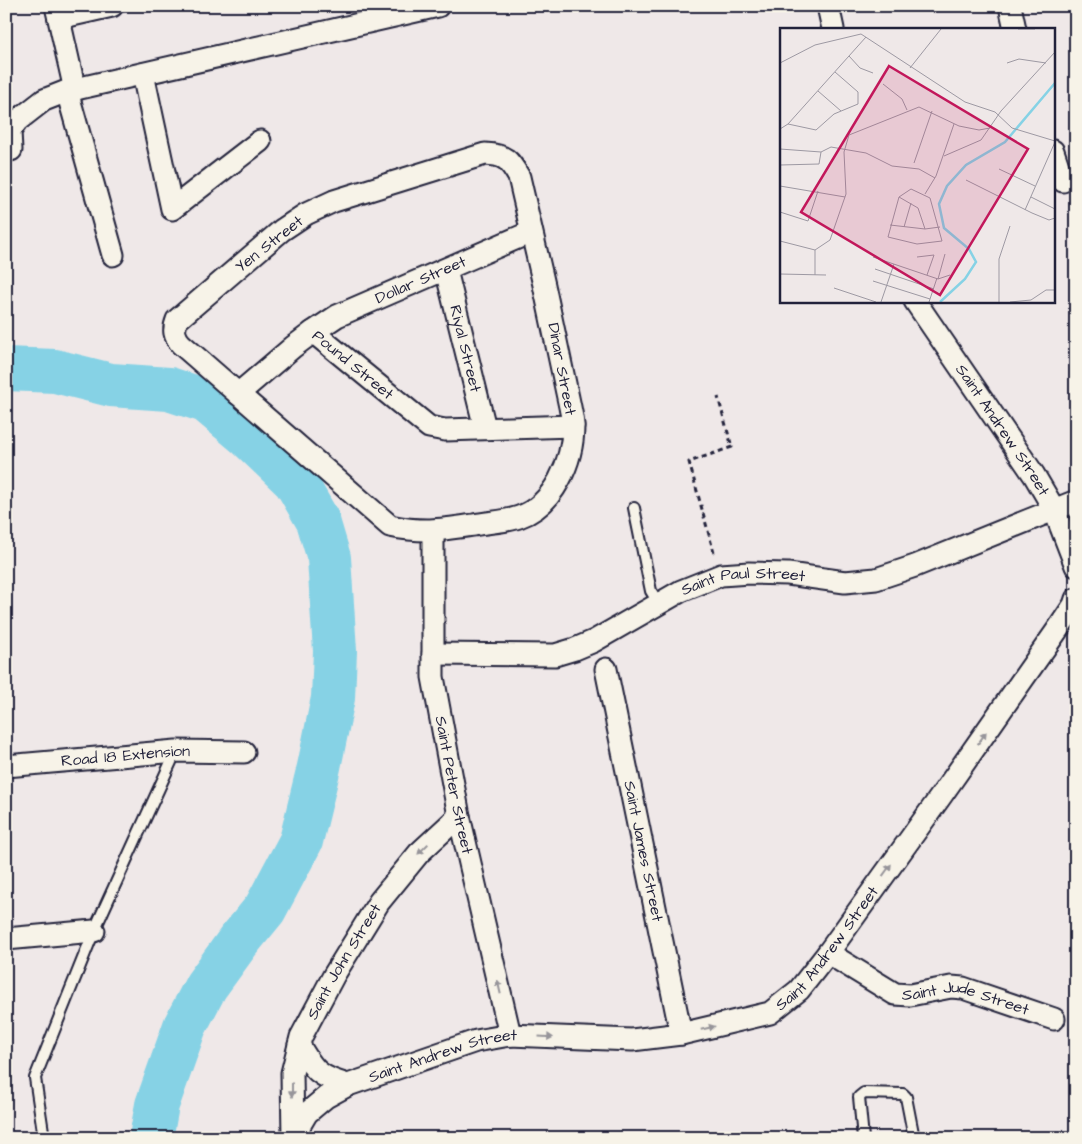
<svg xmlns="http://www.w3.org/2000/svg" width="1082" height="1144" viewBox="0 0 1082 1144" font-family="'Architects Daughter',sans-serif">
	<style>
		.lines { fill: none; stroke-linecap: round; stroke-linejoin: round }
		.river { stroke: #86d2e5; stroke-width: 44 }
		.service-casing { stroke: #22223b; stroke-width: 14 }
		.minor-casing { stroke: #22223b; stroke-width: 25 }
		.path { stroke: #22223b; stroke-width: 3; stroke-dasharray: 5 4; stroke-linecap: butt }
		.service { stroke: #f7f3e8; stroke-width: 10 }
		.minor { stroke: #f7f3e8; stroke-width: 21 }
		.oneway { fill: #97959a }
		.labels { text-anchor: middle; dominant-baseline: central; stroke-width: 4; stroke-linejoin: round; paint-order: stroke }
		.street-label { font-size: 16px; fill: #22223b; stroke: #f7f3e8 }
		.inset-river { fill: none; stroke: #86d2e5; stroke-width: 2.5 }
		.inset-road { fill: none; stroke: #9d99a3; stroke-width: 1 }
		.view { fill: #c2185b; fill-opacity: 0.15; stroke: #c2185b; stroke-width: 2.5 }
		.inset-edge { fill: none; stroke: #22223b; stroke-width: 2.5 }
	</style>
	<rect width="100%" height="100%" fill="#efe8e8"/>
	<filter id="ink" filterUnits="userSpaceOnUse"><feTurbulence type="fractalNoise" baseFrequency=".02" numOctaves="2"/><feDisplacementMap in="SourceGraphic" scale="10" xChannelSelector="R" yChannelSelector="G"/><feConvolveMatrix kernelMatrix="1 2 1 2 8 2 1 2 1" color-interpolation-filters="sRGB"/></filter>
	<g filter="url(#ink)">
		<g class="lines">
			<!-- river -->
			<path class="river" d="M6,369L55,371L111,385L169,389L206,401L249,437L295,481L318,521L329,558L335,651L333,698L319,767L301,841L265,909L238,942L206,986L185,1026L157,1105L151,1138"/>
			<defs>
				<path id="service" d="M634,508L651,591L659,604
					M44,1138L35,1078L94,931L176,751
					M863,1138L859,1097L864,1093L903,1094L906,1097L914,1138"/>
				<g id="minor">
					<path d="M56,6L75,90"/>
					<path d="M828,6L833,29"/>
					<path d="M1010,6L1015,29"/>
					<path d="M59,18L112,6"/>
					<path d="M143,74L172,209L260,141"/>
					<path d="M67,91L113,255"/>
					<path d="M11,150L10,131L17,121L44,100L67,91L438,6"/>
					<path d="M1053,151L1063,181"/>
					<path d="M485,154C506,155 509,160 519,177L544,285L570,407C571,413 573,420 573,426C573,461 554,505 519,517C505,522 488,522 474,525C440,530 424,533 390,526L181,344C174,336 173,330 177,320L282,230L306,214L334,201Z"/>
					<path id="s1" d="M446,270L485,428"/>
					<path id="s2" d="M915,301L1034,475L1054,509L1076,566"/>
					<path id="s3" d="M313,332L337,316L531,232"/>
					<path id="s4" d="M238,394L293,347L313,332L429,427L445,430L573,426"/>
					<path id="s5" d="M433,531V677L459,816L510,1035"/>
					<path id="s6" d="M433,654L555,655L575,649L594,641L681,591L721,575L749,573L788,574L845,582L876,579L915,566L1076,501"/>
					<path id="s7" d="M606,669L681,1034"/>
					<path id="s8" d="M6,766L176,751L244,752"/>
					<path d="M6,939L94,931"/>
					<path id="s9" d="M828,953L895,994L910,995L951,987L963,988L1054,1019"/>
					<path d="M299,1045C314,1071 319,1077 348,1085"/>
					<path id="s10" d="M294,1135L307,1113L326,1097L348,1085L476,1041L510,1035L632,1040L681,1034L770,1013L799,990L828,953L941,796L1058,629L1074,605L1076,599"/>
					<path id="s11" d="M293,1137L292,1073L301,1037L334,975L379,902L419,853L459,816"/>
				</g>
			</defs>
			<!-- service casing -->
			<use href="#service" class="service-casing"/>
			<!-- minor casing -->
			<use href="#minor" class="minor-casing"/>
			<!-- path -->
			<path class="path" d="M714,553L689,462L732,447L718,397"/>
			<!-- service -->
			<use href="#service" class="service"/>
			<!-- minor -->
			<use href="#minor" class="minor"/>
		</g>
		<!-- one-way arrows -->
		<defs><path id="oneway-solid" d="M-6-.8H1V-3.2L6.5 0L1 3.2V.8H-6Z" transform="scale(1.25)"/></defs>
		<g class="oneway">
			<use href="#oneway-solid" transform="translate(982 738) rotate(-55)"/>
			<use href="#oneway-solid" transform="translate(423 849) rotate(135)"/>
			<use href="#oneway-solid" transform="translate(887 870) rotate(-54)"/>
			<use href="#oneway-solid" transform="translate(499 987) rotate(-103)"/>
			<use href="#oneway-solid" transform="translate(708 1028) rotate(-14)"/>
			<use href="#oneway-solid" transform="translate(546 1037) rotate(3)"/>
			<use href="#oneway-solid" transform="translate(292 1090) rotate(90)"/>
		</g>
	</g>
	<g class="labels">
		<!-- street labels -->
		<g class="street-label">
			<text transform="translate(269 244) rotate(-38)">Yen Street</text>
			<text stroke="none"><textPath href="#s3" startOffset="120">Dollar Street</textPath></text>
			<text stroke="none"><textPath href="#s1" startOffset="81">Riyal Street</textPath></text>
			<text stroke="none"><textPath href="#s4" startOffset="149">Pound Street</textPath></text>
			<text transform="translate(562 369) rotate(79)">Dinar Street</text>
			<text stroke="none"><textPath href="#s2" startOffset="156">Saint Andrew Street</textPath></text>
			<text stroke="none"><textPath href="#s6" startOffset="328">Saint Paul Street</textPath></text>
			<text stroke="none"><textPath href="#s8" startOffset="120">Road 18 Extension</textPath></text>
			<text stroke="none"><textPath href="#s5" startOffset="256">Saint Peter Street</textPath></text>
			<text stroke="none"><textPath href="#s7" startOffset="186">Saint James Street</textPath></text>
			<text stroke="none"><textPath href="#s10" startOffset="595">Saint Andrew Street</textPath></text>
			<text stroke="none"><textPath href="#s11" startOffset="188">Saint John Street</textPath></text>
			<text stroke="none"><textPath href="#s9" startOffset="151">Saint Jude Street</textPath></text>
			<text stroke="none"><textPath href="#s10" startOffset="175">Saint Andrew Street</textPath></text>
		</g>
	</g>
	<!-- overview -->
	<g transform="translate(780 28)">
		<rect width="275" height="275" fill="#efe8e8"/>
		<path class="inset-river" d="M160,274L185,251L196,234L189,221L164,200L159,176L167,158L186,137L225,114L275,55"/>
		<path class="inset-road" d="M238,1H255M69,28L80,40L93,45M0,35L35,17L81,6L185,74L215,84L232,100L275,113M227,35L239,31L266,35M130,40L161,1M103,56L122,71L127,82M38,63L61,83M8,96L36,102L54,86L78,76V64L55,44M0,101L8,96L86,9M0,121L41,124L51,119L86,125L112,138L139,141L155,150M164,128L201,112L221,83L275,24M134,135L152,83M0,137L39,136L41,124M219,141L255,158M186,152L252,185L269,192L275,190M0,158L65,169M131,161L150,170L162,213L137,216L108,209L119,169ZM145,166L156,148L174,96M119,169L138,180L145,201L160,199M251,169L275,181M245,182L275,114M0,184L28,193L38,163M110,197L145,201M124,199L131,175M0,213L35,222L50,212L66,166L64,124L69,107L139,79L179,98L199,102L210,100M93,229L158,251L170,247M137,229L154,227L147,247M95,241L154,261M0,246L46,247M35,247V222M158,251L165,226M93,253L150,271M54,260L96,274M101,274L114,236M149,274L157,250M219,274V231L230,198M230,274L251,272L266,262H275"/>
		<path class="view" d="M109,38L248,121L160,267L21,184Z"/>
		<rect width="275" height="275" class="inset-edge"/>
	</g>
	<!-- margin -->
	<rect width="1082" height="1144" fill="none" stroke="#f7f3e8" stroke-width="25"/>
	<rect x="12" y="12" width="1057" height="1119" fill="none" stroke="#22223b" stroke-width="2" filter="url(#ink)"/>
</svg>
